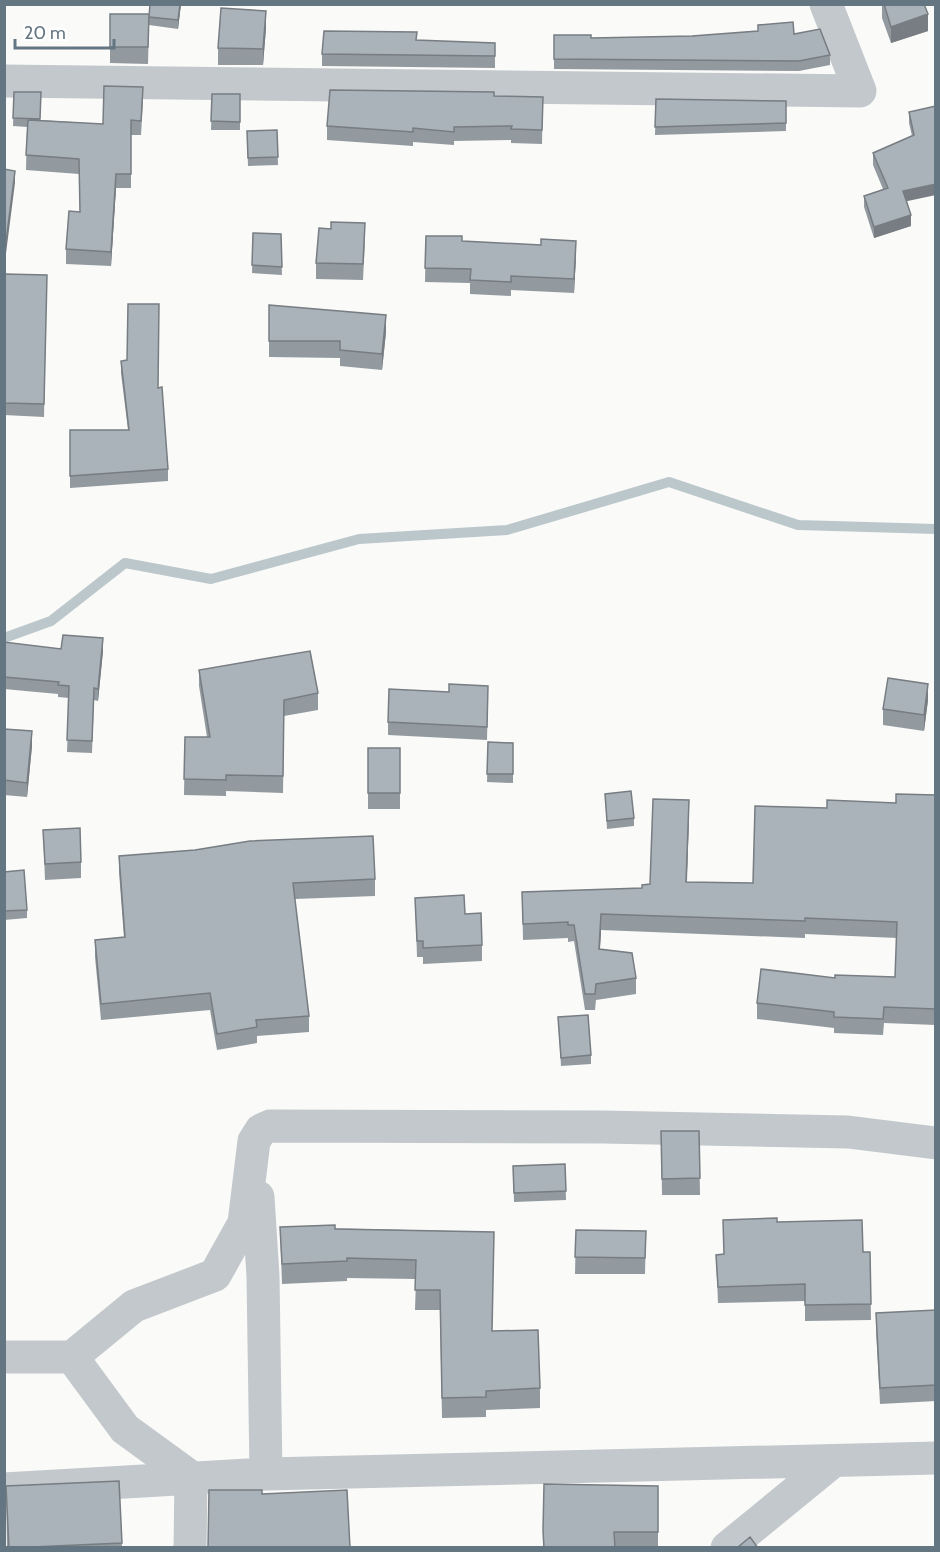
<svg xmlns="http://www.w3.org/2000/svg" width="940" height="1552" viewBox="0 0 940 1552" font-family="Cabin,sans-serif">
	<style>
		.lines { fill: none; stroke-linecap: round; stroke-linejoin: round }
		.stream { stroke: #bbc7cb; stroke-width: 10 }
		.minor { stroke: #c3c8cc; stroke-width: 33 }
		.wall { fill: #929a9f }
		.shaded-wall { fill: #777d82 }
		.building { fill: #aab3b9; stroke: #777d82; stroke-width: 1.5 }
	</style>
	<rect width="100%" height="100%" fill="#fafaf8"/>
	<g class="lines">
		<!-- stream -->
		<path class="stream" d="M4,638L51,621L125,563L211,579L359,539L507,530L669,482L798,525L936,529"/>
		<!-- minor -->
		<path class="minor" d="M4,81L860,91L826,4
			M258,1197L263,1276L266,1474
			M4,1357H72L125,1429L191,1477L190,1548
			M72,1357L134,1306L215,1275L244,1223L254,1141L261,1130L270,1126L603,1127L848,1132L936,1143
			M4,1489L266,1474L936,1458
			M727,1548L831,1463"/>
	</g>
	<!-- wall -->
	<path class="wall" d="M181,4L178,29L149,25L148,64L110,63V14H149Z
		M882,4H924L928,31L891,43L882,18Z
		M758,25L794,34L830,55V65L799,71L554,69V35L591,38L692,36L758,31Z
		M266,28L263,65H218V48Z
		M495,43V68L322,66V54Z
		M14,92H41L40,120L103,124L143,101L141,135H131V188H116L111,266L66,264V249L80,212L79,174L26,170L27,127L13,126Z
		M212,94H240V130H211Z
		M494,96L543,97L542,144L511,143V140L454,141V145L413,142V146L327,140V126Z
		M656,99L786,101V131L655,135Z
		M936,106L907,201L911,226L874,238L864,207V196L883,189L873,165V153L912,136L909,123V112Z
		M277,130L278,165L248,166L247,131Z
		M253,233L281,234L282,275L252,273Z
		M426,236L462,241L576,255L574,293L511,290V296L470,294V283L425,282Z
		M365,240L363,280L316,279V263Z
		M4,274L47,275L44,417L4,415Z
		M269,305L386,332L382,370L340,366V358L269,357Z
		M121,361L159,388L168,469V481L70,488V430H128L121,373Z
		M4,642L61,649L103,651L98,701L94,700L92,753L67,752L69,698L58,697V694L4,689Z
		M199,670L318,693V710L284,716L283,793L226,791V796L184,795L185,737H207L199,686Z
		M488,699L487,740L388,735V722Z
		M928,700L924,731L883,725V709Z
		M4,729L32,746L27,797L4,795Z
		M488,742L513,743V783L487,782Z
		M368,748H400V809H368Z
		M605,794L634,818V826L607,829Z
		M936,795V1025L884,1023L883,1035L834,1033V1028L757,1019V1003L835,978L895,977L897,938L805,934V938L601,930L600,949L636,978V994L596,1000L595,1010H585L574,941L568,942V938L523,940L522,892L642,888L650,884L689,816L687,882L753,883L827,808L896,803Z
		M43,830L81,862V878L45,880Z
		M119,856L375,879V896L295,899L309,1016V1032L257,1036V1043L217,1050L210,1010L101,1020L95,957V940L124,938L119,872Z
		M4,872L27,910V918L4,920Z
		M415,898L465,914L482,945V961L423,964V957H417Z
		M558,1017L591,1055V1064L561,1066Z
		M661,1131H699L700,1195H662Z
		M565,1164L566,1200L514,1202L513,1166Z
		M777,1222L863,1252H870L871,1320L805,1321V1301L718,1303L716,1255L723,1254Z
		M280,1227L494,1232L492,1331L540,1388V1408L486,1410V1417L442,1418L440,1310H415L416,1279L347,1278V1281L282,1284Z
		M576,1230L646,1231L645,1274H575Z
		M936,1310V1401L880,1404L876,1330V1313Z
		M119,1481L122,1548H7L6,1486Z
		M658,1486V1548H543V1531Z"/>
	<!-- shaded-wall -->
	<path class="shaded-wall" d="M180,4H181L178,29V20Z
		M266,11V28L263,65V49Z
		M928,14V31L891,43V27Z
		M15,171V183L4,269V257Z
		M116,174V188L111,266V252Z
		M936,184V195L903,202V191Z
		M911,215V226L874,238V227Z
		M576,241V255L574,293V279Z
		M386,315V332L382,370V354Z
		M103,638V651L98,701V689Z
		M928,684V700L924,731V715Z
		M32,731V746L27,797V783Z
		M689,800V816L686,898V882Z
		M601,914V930L599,965V949Z"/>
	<!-- building -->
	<path class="building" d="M150,4H180L178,20L149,17Z
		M884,4H924L928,14L891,27Z
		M221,8L266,11L263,49L218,48Z
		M110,14H149L148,47H110Z
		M793,22L794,34L820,29L830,55L799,61L554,59V35H591V38L692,36L758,31V25Z
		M324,31L417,32L416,40L495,43V56L322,54Z
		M104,86L143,87L141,121L131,120V174H116L111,252L66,249L69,211L80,212L79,159L26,155L28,120L103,124Z
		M330,90L494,92V96L543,97L542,130L511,129L512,126L454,127V132L413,128V132L327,126Z
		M14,92H41L40,119L13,118Z
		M212,94H240V122L211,121Z
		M656,99L786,101V123L655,127Z
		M936,106V184L903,191L911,215L874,227L864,196L888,188L873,153L914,135L909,112Z
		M277,130L278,157L248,158L247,131Z
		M4,169L15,171L4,257Z
		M331,222L365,223L363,264L316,263L319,228L331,229Z
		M253,233L281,234L282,267L252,265Z
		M426,236H462V241L541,245V239L576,241L574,279L511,276V282L470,280L471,269L425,268Z
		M4,274L47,275L44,404L4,403Z
		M128,304H159L158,388L162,387L168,469L70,476V430H129L121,361L127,360Z
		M269,305L386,315L382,354L340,350V341H269Z
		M63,635L103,638L98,689L94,688L92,741L67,740L69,686L58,685L59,682L4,677V642L61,649Z
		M310,651L318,693L284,700L283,776L226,775V780L184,779L185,737H210L199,670Z
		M888,678L928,684L924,715L883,709Z
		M449,684L488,686L487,727L388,722L389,689L449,692Z
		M4,729L32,731L27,783L4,780Z
		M488,742L513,743V774H487Z
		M368,748H400V793H368Z
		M631,791L634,818L607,821L605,794Z
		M896,794L936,795V1009L884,1007L883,1019L834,1017V1012L757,1003L761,969L835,978V975L895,977L897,922L805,918V921L601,914L599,949L632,953L636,978L596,984L595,994H585L574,925H568V922L523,924L522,892L642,888V885L650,884L653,799L689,800L686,882L753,883L755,806L827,808V800L896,803Z
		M80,828L81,862L45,864L43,830Z
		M373,836L375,879L293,883L309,1016L256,1020L257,1027L217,1034L210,993L101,1004L95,940L125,937L119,856L195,850L250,841Z
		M24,870L27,910L4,911V872Z
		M464,895L465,914L481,913L482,945L423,948V941H417L415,898Z
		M588,1015L591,1055L561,1058L558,1017Z
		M661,1131H699L700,1178L662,1179Z
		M565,1164L566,1191L514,1193L513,1166Z
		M777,1218V1222L862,1220L863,1252H870L871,1304L805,1305V1284L718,1287L716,1255L724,1254L723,1220Z
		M335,1225V1229L494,1232L492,1331L538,1330L540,1388L486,1391V1397L442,1398L440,1290H415L416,1260L347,1258V1261L282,1264L280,1227Z
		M576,1230L646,1231L645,1258L575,1257Z
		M936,1310V1385L880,1388L876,1313Z
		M119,1481L122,1543L9,1548L6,1486Z
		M544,1484L658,1486V1532H614L615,1548H544L543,1531Z
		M209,1490H262V1494L347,1490L350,1548H208Z
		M750,1537L758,1548H735L738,1547Z"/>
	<!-- border -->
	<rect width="940" height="1552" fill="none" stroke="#657683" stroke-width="12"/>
	<!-- scale -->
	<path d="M15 39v9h99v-9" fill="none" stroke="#657683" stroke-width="3"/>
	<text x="24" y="39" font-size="18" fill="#657683" stroke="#ffffff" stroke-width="4.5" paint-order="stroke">20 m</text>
</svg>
